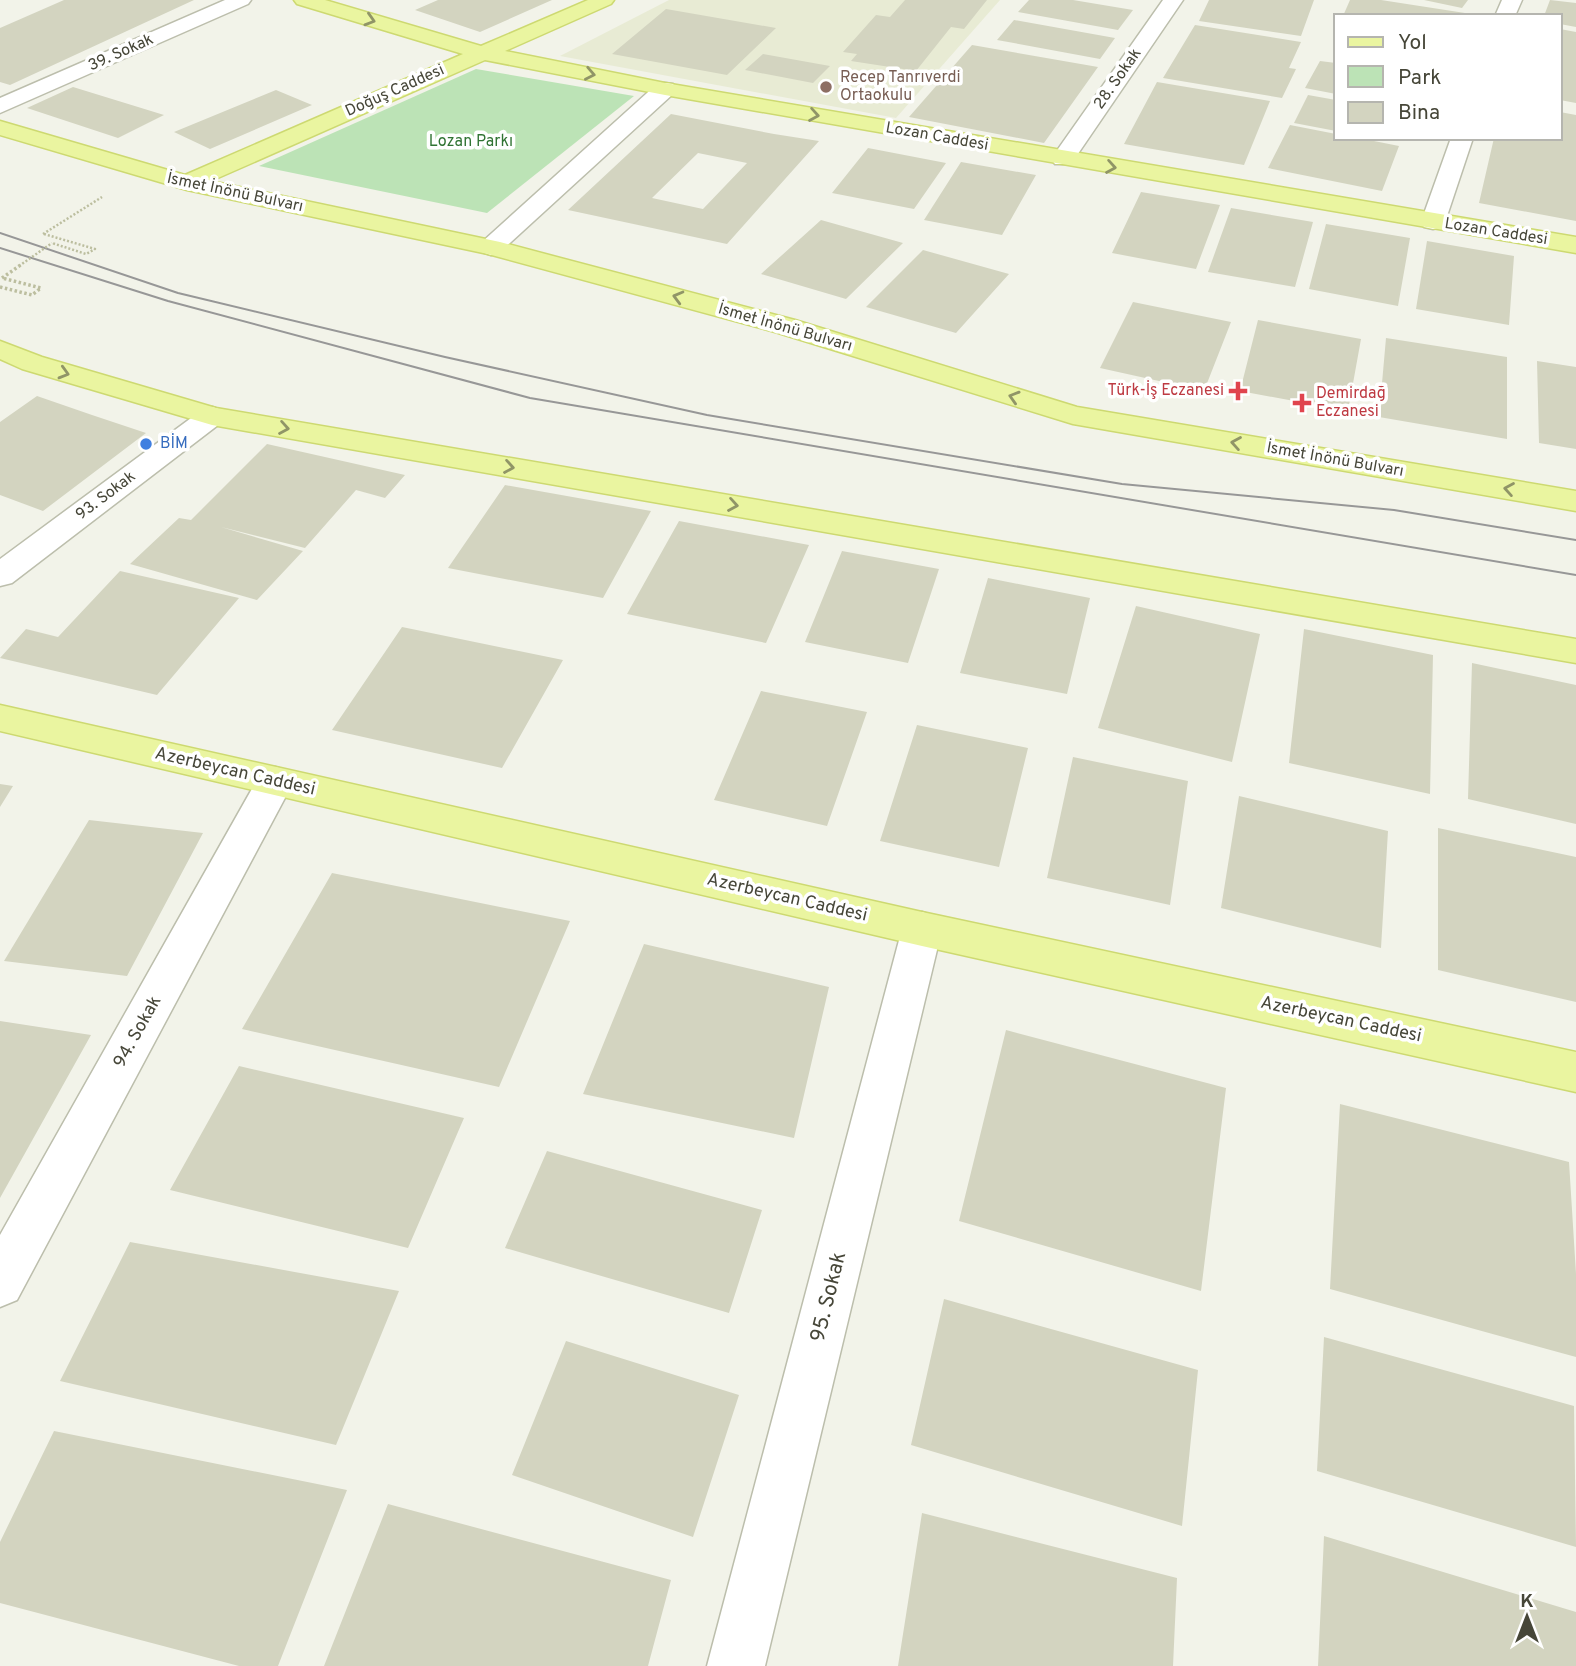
<svg xmlns="http://www.w3.org/2000/svg" width="1576" height="1666" viewBox="0 0 1576 1666" font-family="Overpass,sans-serif">
	<style>
		.education { fill: #e8ebd4 }
		.green { fill: #bce3b6 }
		.building { fill: #d3d4c0; fill-rule: evenodd }
		.lines { fill: none; stroke-linecap: round; stroke-linejoin: round }
		.minor-casing { stroke: #bcbeac; stroke-width: 3 }
		.major-casing { stroke: #cdd971; stroke-width: 3 }
		.path-far1 { stroke: #bcbe9f; stroke-width: 2.5; stroke-dasharray: 2 2; stroke-linecap: butt }
		.path { stroke: #bcbe9f; stroke-width: 3.5; stroke-dasharray: 2.5 2.5; stroke-linecap: butt }
		.minor { fill: #fff; fill-rule: evenodd }
		.major { fill: #eaf5a0; fill-rule: evenodd }
		.tram { stroke: #979797; stroke-width: 2 }
		.path-bridge-far1 { stroke: #bcbe9f; stroke-width: 2.5; stroke-dasharray: 2 2; stroke-linecap: butt }
		.path-bridge { stroke: #bcbe9f; stroke-width: 3.5; stroke-dasharray: 2.5 2.5; stroke-linecap: butt }
		.oneway { stroke: #909567 }
		.education-dot { fill: #8d6e63; stroke: #fff; stroke-width: 2.5 }
		.health-dot { fill: #e0444e; stroke: #fff; stroke-width: 2.5 }
		.shop-dot { fill: #3f7fe0; stroke: #fff; stroke-width: 2.5 }
		.labels { text-anchor: middle; dominant-baseline: central; stroke-width: 7; stroke-linejoin: round; paint-order: stroke }
		.far-street-label { font-size: 16px; fill: #464638; stroke: #fff }
		.far-education-label { font-size: 16px; fill: #785e54; stroke: #fff; text-anchor: start }
		.far-park-label { font-size: 16px; fill: #307333; stroke: #fff }
		.far-health-label { font-size: 16px; fill: #be3a42; stroke: #fff; text-anchor: end }
		.far-shop-label { font-size: 16px; fill: #366cbe; stroke: #fff; text-anchor: start }
		.street-label { font-size: 18px; fill: #464638; stroke: #fff }
		.near-street-label { font-size: 21px; fill: #464638; stroke: #fff }
	</style>
	<rect width="100%" height="100%" fill="#f2f3e9"/>
	<!-- education -->
	<path class="education" d="M669,0H1000L896,118L560,56Z"/>
	<!-- green -->
	<path class="green" d="M476,69L634,96L487,213L259,166Z"/>
	<!-- building -->
	<path class="building" d="M64,0H194L10,85L0,82V28Z
		M438,0H552L480,32L415,10Z
		M905,0H987L964,29L951,27L916,71L851,61L857,54L843,52L876,15L890,17Z
		M1029,0H1073L1133,10L1118,30L1018,12Z
		M1209,0H1314L1301,36L1199,21Z
		M1350,0H1381L1465,13L1464,16H1343Z
		M1424,0H1468L1462,8Z
		M1550,0L1576,3V27L1560,24V16H1544Z
		M666,9L776,28L727,75L612,54Z
		M1014,20L1115,38L1100,59L997,40Z
		M1195,25L1301,42L1289,68L1296,69L1282,98L1163,78Z
		M1560,29L1576,32V103L1560,100Z
		M972,45L1098,67L1044,143L909,117Z
		M763,54L830,66L813,83L745,70Z
		M1320,61L1336,63V94L1305,88Z
		M1157,82L1270,101L1244,165L1124,144Z
		M73,87L164,115L118,138L27,108Z
		M276,90L312,105L210,149L174,132Z
		M1308,95L1336,100V131L1294,123Z
		M1560,112L1576,115V221L1479,203L1494,138H1560Z
		M671,114L774,134L819,141L727,244L568,210ZM698,153L747,163L703,209L652,198Z
		M1290,125L1336,134V138H1359L1399,146L1382,191L1268,168Z
		M868,148L946,163L914,209L832,193Z
		M961,162L1036,175L1002,235L924,220Z
		M1141,192L1220,205L1196,269L1112,253Z
		M1231,208L1313,222L1295,287L1208,272Z
		M821,220L903,243L846,299L761,274Z
		M1326,224L1410,238L1398,306L1309,289Z
		M1427,241L1514,256L1509,325L1416,309Z
		M923,250L1009,274L956,333L866,307Z
		M1133,302L1231,322L1204,391L1100,368Z
		M1258,320L1361,339L1348,411L1240,391Z
		M1386,338L1507,357V439L1379,417Z
		M1537,361L1576,367V449L1539,443Z
		M37,396L92,415L146,433L43,511L0,495V422Z
		M267,444L405,475L385,498L356,490L305,548L221,527L303,551L257,600L130,564L179,518L191,520Z
		M505,485L651,511L603,598L448,568Z
		M679,521L809,545L766,643L627,614Z
		M842,551L939,569L908,663L805,642Z
		M120,571L239,598L157,695L0,658L26,629L58,637Z
		M988,578L1090,598L1067,694L960,673Z
		M1136,606L1260,634L1232,762L1098,728Z
		M402,627L563,660L502,768L332,730Z
		M1304,629L1433,655L1430,794L1289,763Z
		M1472,663L1576,685V824L1468,799Z
		M761,691L867,712L827,826L714,800Z
		M917,725L1028,748L999,867L880,841Z
		M1073,757L1188,781L1170,905L1047,878Z
		M0,784L13,786L0,807Z
		M1239,796L1388,831L1381,948L1221,908Z
		M89,820L203,833L127,976L4,961Z
		M1438,828L1576,857V1002L1438,970Z
		M332,873L570,921L499,1087L242,1029Z
		M644,944L829,987L794,1138L583,1094Z
		M0,1021L91,1035L0,1198Z
		M1006,1030L1226,1088L1201,1291L959,1221Z
		M239,1066L464,1118L408,1248L170,1190Z
		M1340,1104L1569,1162L1576,1274V1357L1330,1289Z
		M547,1151L762,1210L729,1313L505,1248Z
		M130,1242L399,1291L336,1445L60,1381Z
		M944,1299L1198,1370L1182,1526L911,1445Z
		M1324,1337L1574,1406L1576,1547L1317,1471Z
		M566,1341L739,1395L693,1537L512,1475Z
		M54,1431L347,1490L278,1666H239L0,1603V1542Z
		M388,1504L671,1580L648,1666H324Z
		M922,1513L1177,1578L1173,1666H898Z
		M1324,1536L1576,1612V1666H1318Z"/>
	<g class="lines">
		<defs>
			<path id="minor" d="M225,0H251L248,4L0,113V98Z
				M1163,0H1183L1071,164H1055L1051,159Z
				M1502,0H1522L1515,16H1495Z
				M665,83L673,84L676,89L673,94L500,252L491,255L482,252L478,247L482,242L657,84Z
				M1451,138H1473L1445,222L1442,227L1433,229L1424,227L1421,222Z
				M212,407L222,410L226,416L222,422L12,583L0,586V559L202,410Z
				M275,767L288,771L294,781L17,1300L0,1307V1235L262,771Z
				M922,912L936,917L942,929L765,1666H707L902,929L908,917Z"/>
			<path id="major" d="M294,0H325L481,46L588,0H614L611,4L505,51L665,83L1576,237V253L665,95L485,60L211,181L500,242L795,320L1077,407L1576,491V511L1073,424L775,332L488,254L187,190L0,135V121L185,175L463,54L297,4Z
				M0,341L42,357L216,408L1576,639V663L212,425L22,369L0,359Z
				M0,705L922,912L1576,1052V1092L922,946L0,731Z"/>
		</defs>
		<!-- minor casing -->
		<use href="#minor" class="minor-casing"/>
		<!-- major casing -->
		<use href="#major" class="major-casing"/>
		<!-- path-far1 -->
		<path class="path-far1" d="M43,234L102,197
			M44,234L95,249L86,254L52,243"/>
		<!-- path -->
		<path class="path" d="M0,287L32,295L41,288L2,278"/>
		<!-- minor -->
		<use href="#minor" class="minor"/>
		<!-- major -->
		<use href="#major" class="major"/>
		<!-- tram -->
		<path class="tram" d="M0,233L178,293L445,357L707,415L1122,484L1394,510L1576,540
			M0,248L168,301L530,398L1576,575"/>
		<!-- path-bridge-far1 -->
		<path class="path-bridge-far1" d="M19,266L52,243"/>
		<!-- path-bridge -->
		<path class="path-bridge" d="M2,278L22,264"/>
	</g>
	<!-- one-way arrows -->
	<defs><path id="oneway-chevron" d="M-2-3.5L2.5 0L-2 3.5" fill="none" stroke-width="1.6" stroke-linecap="round" stroke-linejoin="round" transform="scale(1.75)"/></defs>
	<g class="oneway">
		<use href="#oneway-chevron" transform="translate(370 20) rotate(17)"/>
		<use href="#oneway-chevron" transform="translate(590 74) rotate(11)"/>
		<use href="#oneway-chevron" transform="translate(814 115) rotate(10)"/>
		<use href="#oneway-chevron" transform="translate(1111 167) rotate(10)"/>
		<use href="#oneway-chevron" transform="translate(678 297) rotate(-165)"/>
		<use href="#oneway-chevron" transform="translate(64 373) rotate(16)"/>
		<use href="#oneway-chevron" transform="translate(1014 397) rotate(-163)"/>
		<use href="#oneway-chevron" transform="translate(284 428) rotate(10)"/>
		<use href="#oneway-chevron" transform="translate(1236 443) rotate(-170)"/>
		<use href="#oneway-chevron" transform="translate(509 467) rotate(10)"/>
		<use href="#oneway-chevron" transform="translate(1509 489) rotate(-170)"/>
		<use href="#oneway-chevron" transform="translate(733 505) rotate(10)"/>
	</g>
	<!-- markers -->
	<circle class="education-dot" cx="826" cy="87" r="7"/>
	<g class="health-dot">
		<path d="M1234.5 380.5h7v7h7v7h-7v7h-7v-7h-7v-7h7z"/>
		<path d="M1298.5 392.5h7v7h7v7h-7v7h-7v-7h-7v-7h7z"/>
	</g>
	<circle class="shop-dot" cx="146" cy="444" r="7"/>
	<g class="labels">
		<!-- far-street labels -->
		<g class="far-street-label">
			<text transform="translate(121 53) rotate(-24)">39. Sokak</text>
			<text transform="translate(1118 79) rotate(-55)">28. Sokak</text>
			<text transform="translate(395 91) rotate(-24)">Doğuş Caddesi</text>
			<text transform="translate(937 137) rotate(10)">Lozan Caddesi</text>
			<text transform="translate(235 193) rotate(12)">İsmet İnönü Bulvarı</text>
			<text transform="translate(1496 232) rotate(9)">Lozan Caddesi</text>
			<text transform="translate(785 328) rotate(16)">İsmet İnönü Bulvarı</text>
			<text transform="translate(1335 460) rotate(10)">İsmet İnönü Bulvarı</text>
			<text transform="translate(106 496) rotate(-37)">93. Sokak</text>
		</g>
		<!-- far-education labels -->
		<g class="far-education-label">
			<text x="840" y="78">Recep Tanrıverdi<tspan x="840" dy="18">Ortaokulu</tspan></text>
		</g>
		<!-- far-park labels -->
		<g class="far-park-label">
			<text x="471" y="142">Lozan Parkı</text>
		</g>
		<!-- far-health labels -->
		<g class="far-health-label">
			<text x="1224" y="391">Türk-İş Eczanesi</text>
			<text x="1316" y="394" text-anchor="start">Demirdağ<tspan x="1316" dy="18">Eczanesi</tspan></text>
		</g>
		<!-- far-shop labels -->
		<g class="far-shop-label">
			<text x="160" y="444">BİM</text>
		</g>
		<!-- street labels -->
		<g class="street-label">
			<text transform="translate(235 772) rotate(13)">Azerbeycan Caddesi</text>
			<text transform="translate(787 898) rotate(13)">Azerbeycan Caddesi</text>
			<text transform="translate(1341 1020) rotate(12)">Azerbeycan Caddesi</text>
			<text transform="translate(138 1032) rotate(-61)">94. Sokak</text>
		</g>
		<!-- near-street labels -->
		<g class="near-street-label">
			<text transform="translate(829 1297) rotate(-76)">95. Sokak</text>
		</g>
	</g>
	<!-- legend -->
	<rect x="1334" y="14" width="228" height="126" fill="#ffffff" stroke="#b5b5af" stroke-width="2"/>
	<rect x="1348" y="37" width="35" height="10" fill="#eaf5a0" stroke="#b5b5af" stroke-width="2"/>
	<text x="1398" y="49" font-size="21" fill="#464638">Yol</text>
	<rect x="1348" y="66" width="35" height="21" fill="#bce3b6" stroke="#b5b5af" stroke-width="2"/>
	<text x="1398" y="84" font-size="21" fill="#464638">Park</text>
	<rect x="1348" y="102" width="35" height="21" fill="#d3d4c0" stroke="#b5b5af" stroke-width="2"/>
	<text x="1398" y="119" font-size="21" fill="#464638">Bina</text>
	<!-- north arrow -->
	<g transform="translate(1527 1617)" stroke="#ffffff" stroke-width="5" paint-order="stroke">
	<path d="M0-5L12 26L0 18L-12 26Z" fill="#464638"/>
	<text y="-10" font-size="19" font-weight="bold" text-anchor="middle" fill="#464638">K</text>
	</g>
</svg>
